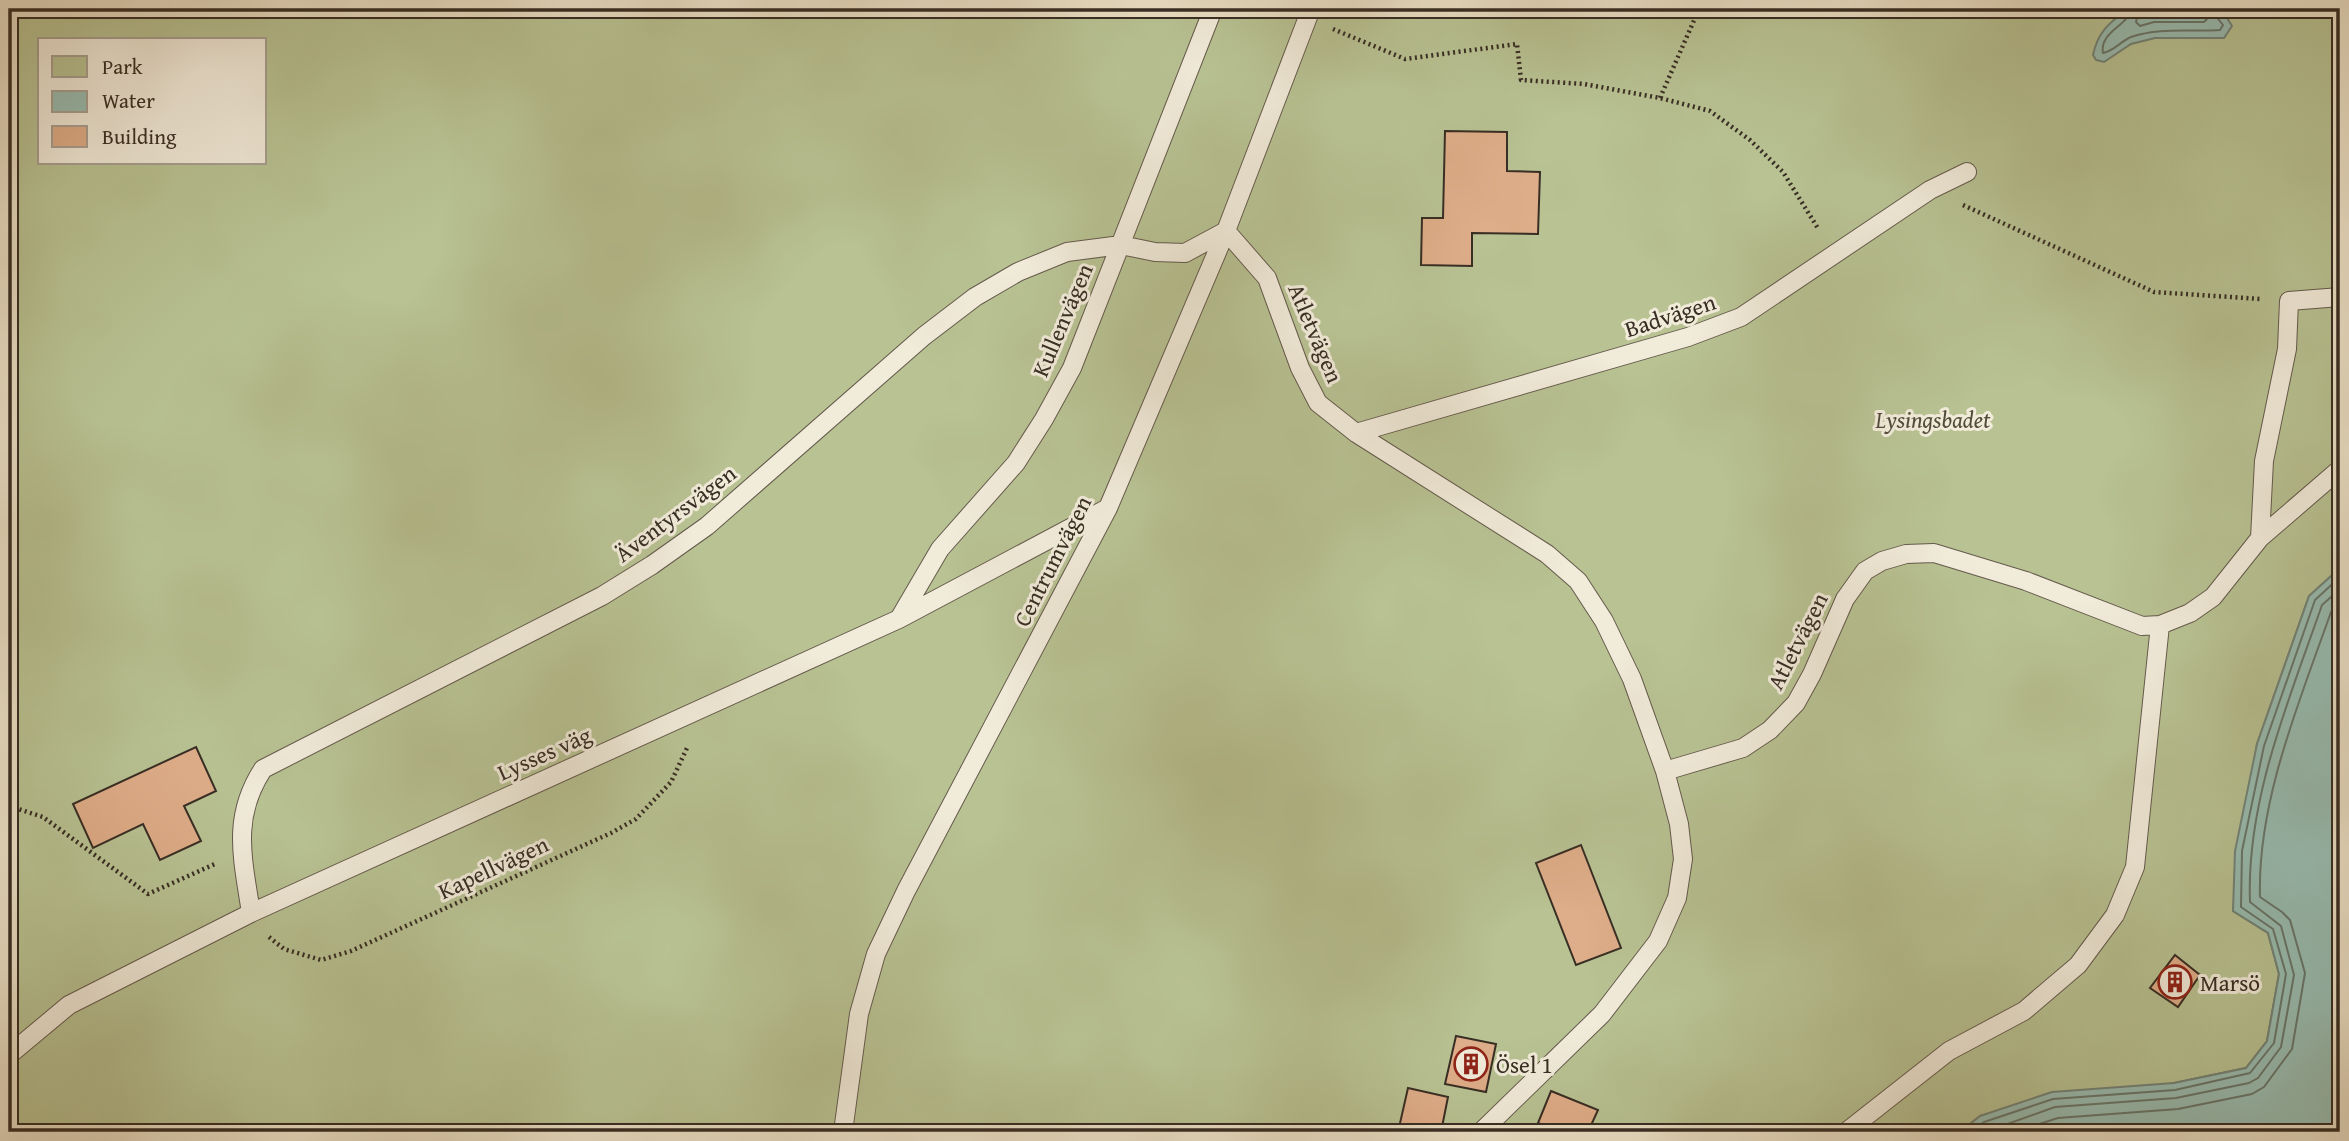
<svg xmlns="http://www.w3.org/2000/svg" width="2349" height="1141" viewBox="0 0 2349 1141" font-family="'Gentium Book Plus',serif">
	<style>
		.green { fill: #b8c293; stroke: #78785c; stroke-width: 2; fill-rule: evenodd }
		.water { fill: #98bdb2; stroke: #728479; stroke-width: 2 }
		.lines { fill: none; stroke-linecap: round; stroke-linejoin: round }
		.shore { stroke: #68766b; stroke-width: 2 }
		.building { fill: #dead89; stroke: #382e24; stroke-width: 2 }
		.service-casing { stroke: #645a4c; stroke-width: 20 }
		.path { stroke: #382e24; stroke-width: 4.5; stroke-dasharray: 2 3.5; stroke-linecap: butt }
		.service { stroke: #f1ebda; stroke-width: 18 }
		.labels { text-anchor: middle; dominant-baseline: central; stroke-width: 6; stroke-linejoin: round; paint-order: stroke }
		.street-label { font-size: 23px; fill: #382e24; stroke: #f1ebda }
		.park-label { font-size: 23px; font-style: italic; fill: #524c3a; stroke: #f1ebda }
		.poi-label { font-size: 23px; fill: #382e24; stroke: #f1ebda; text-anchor: start }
	</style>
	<rect width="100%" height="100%" fill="#eae0c6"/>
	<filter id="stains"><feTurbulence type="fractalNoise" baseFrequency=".00286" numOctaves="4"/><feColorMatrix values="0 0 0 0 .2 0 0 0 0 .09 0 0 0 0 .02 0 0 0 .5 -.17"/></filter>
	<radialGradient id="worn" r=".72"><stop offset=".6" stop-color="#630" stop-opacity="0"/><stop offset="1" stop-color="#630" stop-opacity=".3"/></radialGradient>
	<!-- green -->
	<path class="green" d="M9,9H2340V568L2309,596L2257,744L2233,911L2268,933L2279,974L2267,1041L2246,1068L2174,1083L1980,1116L1960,1132H9ZM40,40H264V163H40Z"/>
	<!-- water -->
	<path class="water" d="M2127,9H2216L2224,13L2232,26L2224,38H2155L2131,44L2104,62L2096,60L2093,55C2098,31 2110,23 2127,9Z
		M2255,9H2340V14L2261,15Z
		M2340,568V1132H1960L1980,1116L2052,1092L2174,1083L2246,1068L2267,1041L2279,974L2268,933L2233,911L2235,851L2257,744L2309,596Z"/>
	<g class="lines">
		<!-- shore -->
		<path class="shore" d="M2131,9C2128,26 2099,32 2103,53C2114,51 2121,41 2131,37C2159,27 2191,32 2220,30L2223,25L2215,15L2214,9
			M2139,9L2136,22L2140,26L2154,22H2204L2207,19L2205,9
			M1971,1132L1984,1122L2053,1099L2175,1090L2250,1073L2274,1043L2286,974L2273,929L2241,907L2242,851L2264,746L2315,600L2340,577
			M1985,1132L2055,1107L2176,1098L2249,1083L2258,1078L2281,1047L2294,975L2281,926L2250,902C2246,801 2289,700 2322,605L2340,589
			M2014,1132L2058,1118L2178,1109L2252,1094L2264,1087L2292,1049L2305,973L2290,920L2282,912L2260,897C2257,802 2300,700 2331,612L2340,603"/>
	</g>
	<!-- building -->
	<path class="building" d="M1445,131L1507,132V171L1540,172L1538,234L1472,233V266L1421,265L1422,218H1443Z
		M196,747L216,791L184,806L201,841L160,860L143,824L93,848L73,804Z
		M1581,845L1621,948L1576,965L1536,863Z
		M2175,955L2200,975L2178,1007L2150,988Z
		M1456,1036L1496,1044L1486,1092L1445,1084Z
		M1408,1088L1448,1097L1441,1132H1398Z
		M1551,1091L1598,1110L1588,1132H1560L1538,1123Z"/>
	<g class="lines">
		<defs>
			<path id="service" d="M1356,433L1688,337L1741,317L1930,190L1967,172
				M2260,538L2264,461L2287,349L2289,301L2340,297
				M899,619L940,549L1016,463L1044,419L1072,368L1213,9
				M2160,625L2190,613L2213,597L2260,538L2340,469
				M251,913C243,859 231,818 263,769L602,596L652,565L707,526L924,336L975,297L1018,272L1067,252L1121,245L1155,252L1185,253L1226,231L1267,278L1300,368L1318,403L1356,433L1547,554L1578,581L1604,621L1632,679L1665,771L1743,748L1770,730L1796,703L1812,674L1845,599L1865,571L1882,561L1906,554L1934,553L2026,581L2142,626L2160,625L2135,867L2115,915L2078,965L2024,1011L1949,1051L1846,1132
				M9,1055L69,1005L251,913L899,619L1108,508
				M843,1132L859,1014L876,954L906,891L1108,508L1226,231L1311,9
				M1481,1132L1602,1014L1658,941L1677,898L1683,859L1679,824L1665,771"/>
		</defs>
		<!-- service casing -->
		<use href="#service" class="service-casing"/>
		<!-- path -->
		<path class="path" d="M1333,29L1405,59L1517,44L1521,80L1584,84L1660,98L1710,111L1750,140L1783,172L1819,230
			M1660,98L1699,9
			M1963,205L2154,292L2261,299
			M9,806L43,817L148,894L217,863
			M269,937L284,949L321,960L351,951L611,833L636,819L671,782L687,748"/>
		<!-- service -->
		<use href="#service" class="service"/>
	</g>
	<!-- icons -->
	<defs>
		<symbol id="building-ring" viewBox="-11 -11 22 22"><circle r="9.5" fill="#f1ebda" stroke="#8f2418" stroke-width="1.5"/><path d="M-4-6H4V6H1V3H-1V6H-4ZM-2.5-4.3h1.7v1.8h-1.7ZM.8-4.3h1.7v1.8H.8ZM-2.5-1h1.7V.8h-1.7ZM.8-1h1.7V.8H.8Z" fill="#8f2418"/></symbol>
	</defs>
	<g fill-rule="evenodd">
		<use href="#building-ring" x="2156" y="963" width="38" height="38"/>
		<use href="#building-ring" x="1452" y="1045" width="38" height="38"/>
	</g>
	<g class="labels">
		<!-- street labels -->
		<g class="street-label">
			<text transform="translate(1670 315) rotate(-18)">Badvägen</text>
			<text transform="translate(1062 320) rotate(-67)">Kullenvägen</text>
			<text transform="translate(1316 333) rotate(67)">Atletvägen</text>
			<text transform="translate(675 513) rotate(-37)">Äventyrsvägen</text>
			<text transform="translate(1052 561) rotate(-63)">Centrumvägen</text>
			<text transform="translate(1797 641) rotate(-63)">Atletvägen</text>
			<text transform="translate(544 753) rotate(-24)">Lysses väg</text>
			<text transform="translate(493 867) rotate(-25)">Kapellvägen</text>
		</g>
		<!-- park labels -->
		<g class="park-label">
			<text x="1933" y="419">Lysingsbadet</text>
		</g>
		<!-- poi labels -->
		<g class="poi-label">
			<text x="2200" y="982">Marsö</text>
			<text x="1496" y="1064">Ösel 1</text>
		</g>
	</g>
	<!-- margin -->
	<rect width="2349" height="1141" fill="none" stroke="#eae0c6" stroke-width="35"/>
	<rect x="10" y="10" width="2328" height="1120" fill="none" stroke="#382e24" stroke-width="3.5"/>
	<rect x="18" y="18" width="2314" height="1106" fill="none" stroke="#382e24" stroke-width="2"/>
	<!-- legend -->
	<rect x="38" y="38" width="228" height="126" fill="#f1ebda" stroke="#a79f91" stroke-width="2"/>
	<rect x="52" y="56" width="35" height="21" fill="#b8c293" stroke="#a79f91" stroke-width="2"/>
	<text x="102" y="74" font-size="21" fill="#382e24">Park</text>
	<rect x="52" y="91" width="35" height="21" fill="#98bdb2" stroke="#a79f91" stroke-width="2"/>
	<text x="102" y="108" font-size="21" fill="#382e24">Water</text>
	<rect x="52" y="126" width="35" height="21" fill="#dead89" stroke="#a79f91" stroke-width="2"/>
	<text x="102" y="144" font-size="21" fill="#382e24">Building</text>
	<rect width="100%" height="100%" filter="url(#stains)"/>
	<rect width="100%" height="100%" fill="url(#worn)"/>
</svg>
